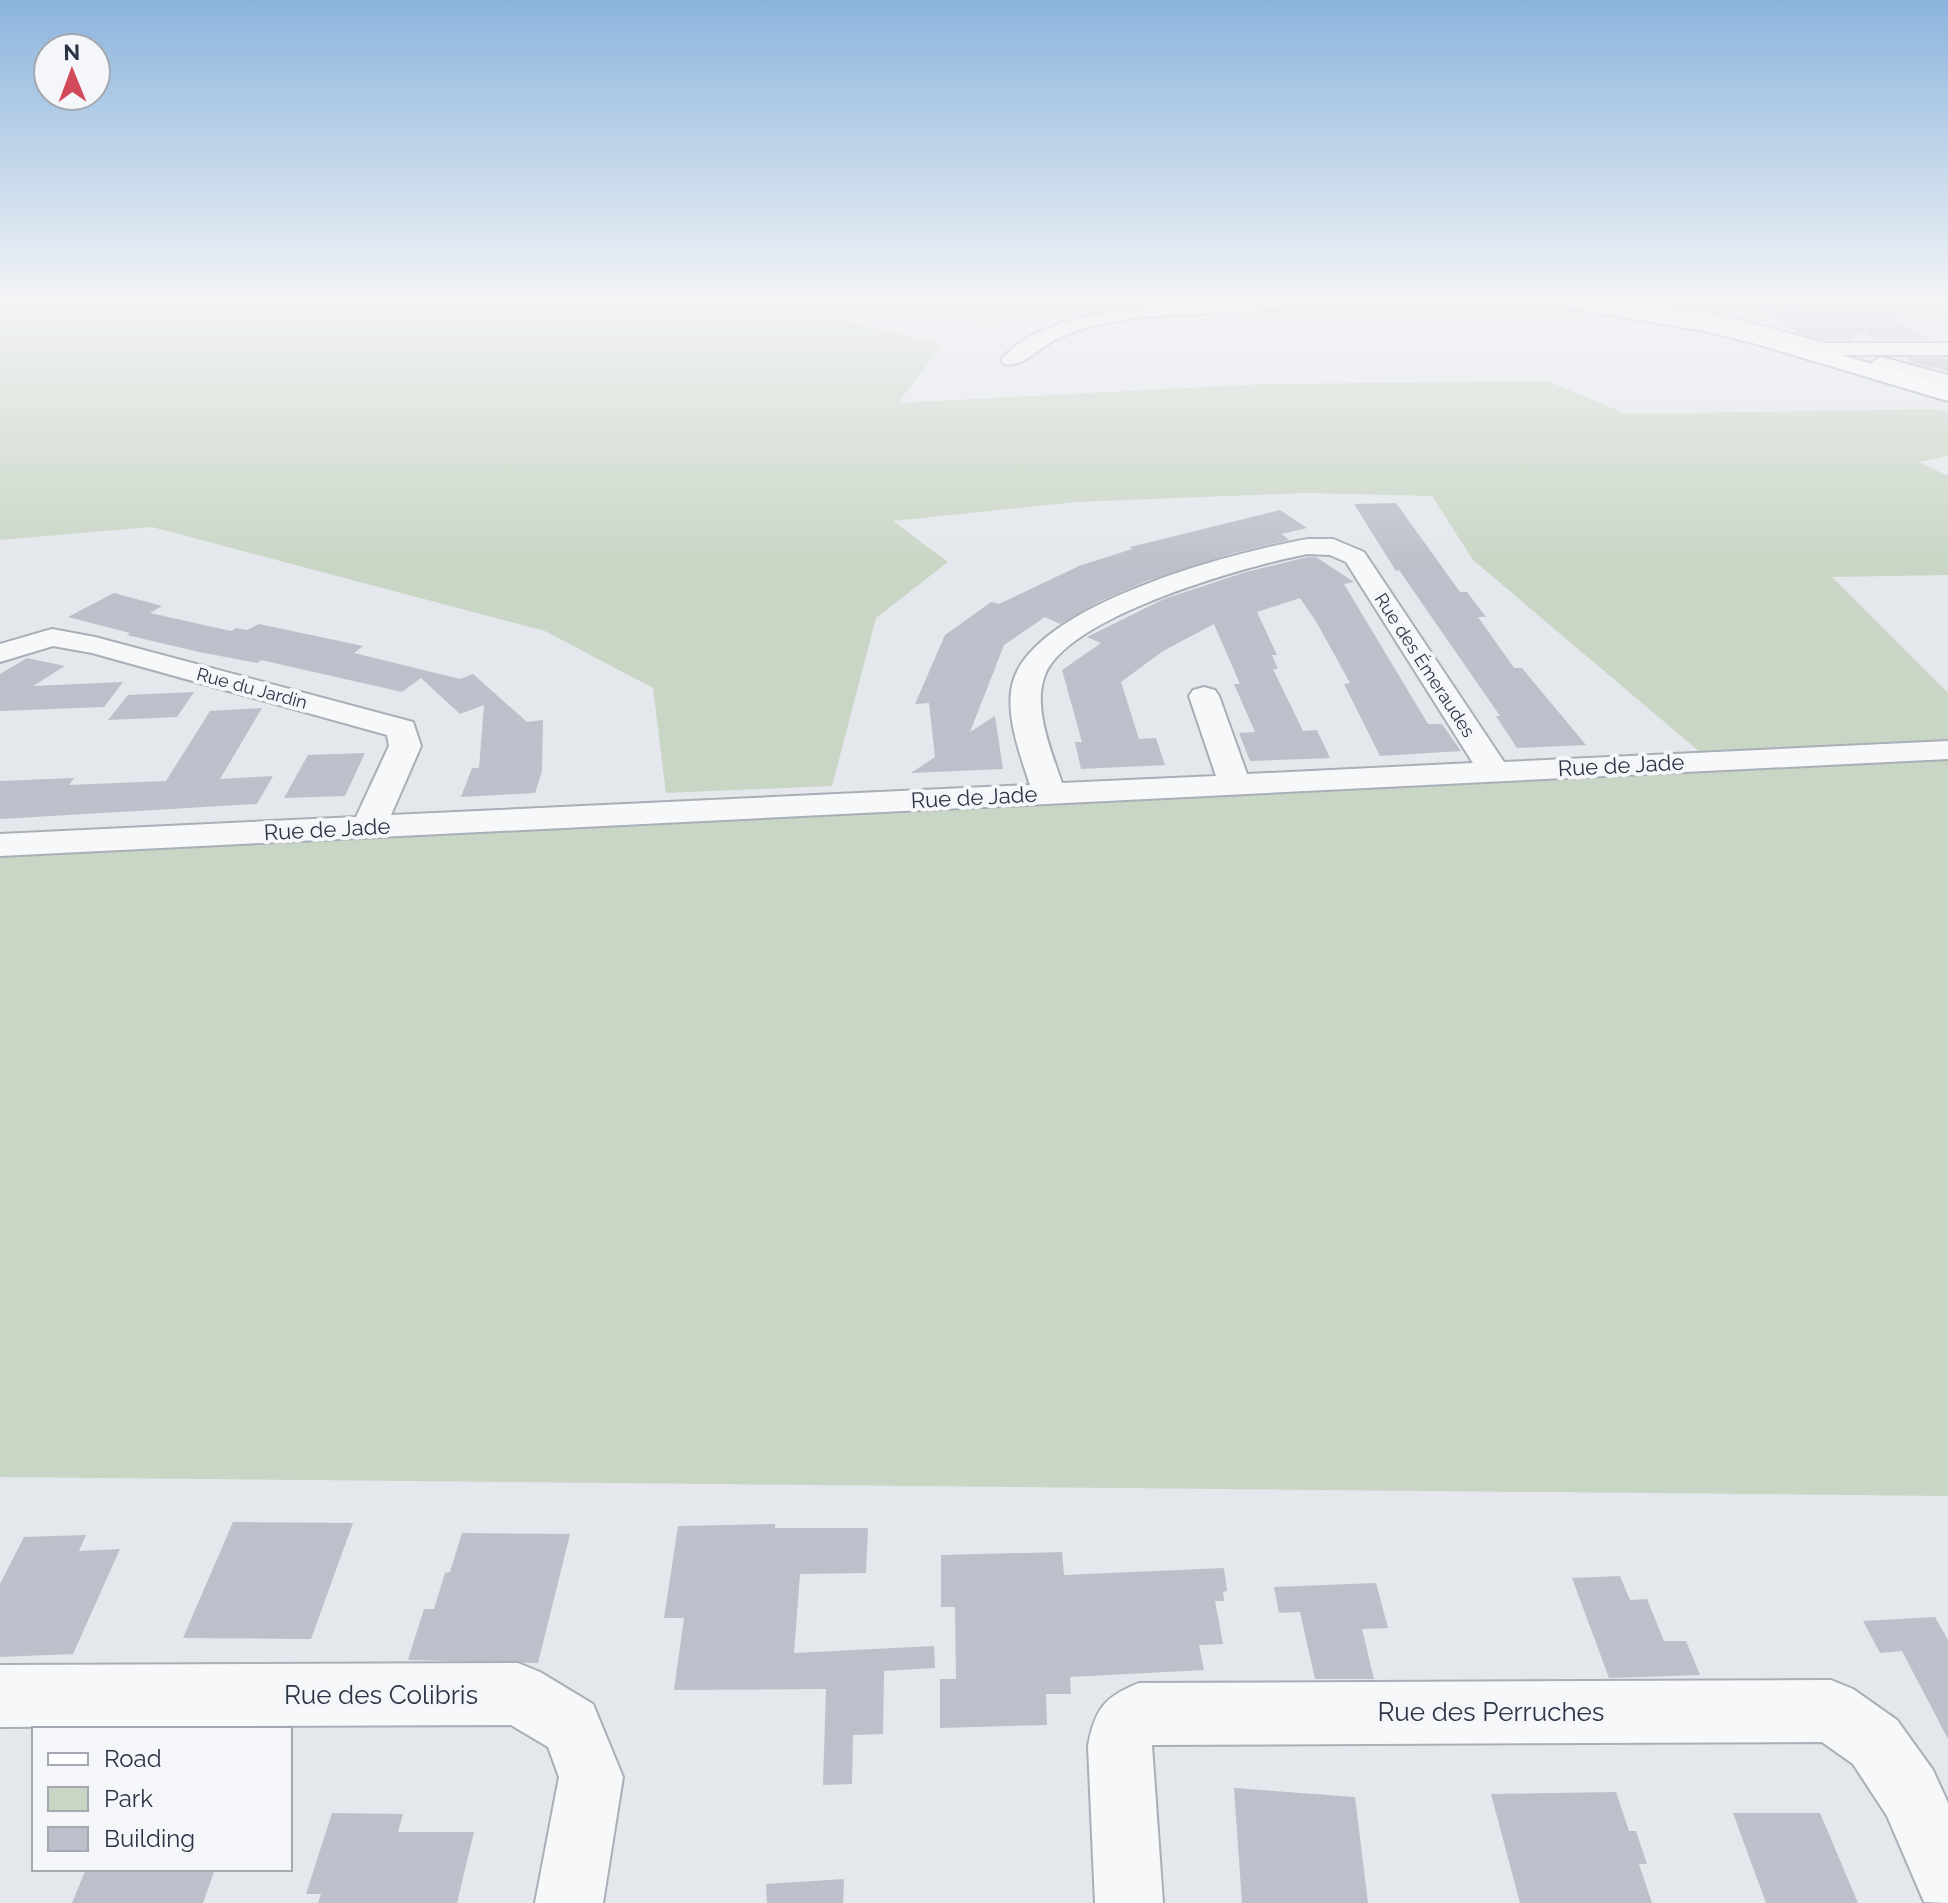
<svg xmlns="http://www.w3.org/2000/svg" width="1948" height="1903" viewBox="0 0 1948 1903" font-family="Raleway,sans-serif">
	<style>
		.green { fill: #c9d6c5 }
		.building { fill: #bbc0ca }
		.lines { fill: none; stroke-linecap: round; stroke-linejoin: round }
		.minor-casing { stroke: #a9aeb7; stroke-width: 4 }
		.major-casing { stroke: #a3abb8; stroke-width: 4 }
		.minor { fill: #f7f8fa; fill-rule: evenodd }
		.major { fill: #fff; fill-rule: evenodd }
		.labels { text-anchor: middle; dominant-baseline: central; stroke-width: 8; stroke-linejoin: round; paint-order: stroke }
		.far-street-label { font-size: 18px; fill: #2b3445; stroke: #f4f6f9 }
		.street-label { font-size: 22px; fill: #2b3445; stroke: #f4f6f9 }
		.near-street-label { font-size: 26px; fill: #2b3445; stroke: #f4f6f9 }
	</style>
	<rect width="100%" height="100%" fill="#e4e7ec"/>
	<!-- green -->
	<path class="green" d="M0,299H1075L993,323L861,304L804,312L943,344L898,403L1263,384L1547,381L1627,414L1937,409L1948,412V456L1919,462L1948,476V575L1832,577L1948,693V1496L0,1477V854L1720,769L1473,560L1432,496L1306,493L1076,502L893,521L948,562L876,618L832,786L666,793L653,688L545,631L152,527L0,540Z"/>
	<!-- building -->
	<path class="building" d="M1757,305H1799L1810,312L1908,311L1893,319L1931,340H1877L1864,332L1848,340H1826L1799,333Z
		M1906,358H1948V371L1914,363Z
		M1396,503L1460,592H1467L1486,617H1478L1514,668H1522L1586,745L1517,748L1496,716H1500L1399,570L1396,571L1354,504Z
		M1280,510L1307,528L1282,534L1289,540L1234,553L1144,582L1100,601L1060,624L1045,617L1004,645L970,732L995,716L1003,769L911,773L935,757L929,703L915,704L945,635L962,623L991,602L999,604L1079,566L1132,549L1130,547Z
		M1308,557H1316L1354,582L1344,584L1428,724H1442L1461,751L1380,756L1344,684L1350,683L1317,623L1300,598L1257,612L1277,655H1272L1278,669H1273L1303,731L1317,730L1330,758L1250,761L1239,733L1255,732L1234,684H1240L1214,624L1163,651L1121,682L1139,739L1156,738L1165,765L1081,769L1075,742H1082L1062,670L1101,643L1087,637L1164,599L1246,572Z
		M114,593L162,606L150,613L231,631L236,628L247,630L259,624L363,646L354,653L460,679L473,674L527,722L543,720L542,771L535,793L461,797L472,768H479L484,705L460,714L421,678L402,692L261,660L257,663L199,652L127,635L130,633L68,617Z
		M27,658L65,666L33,686L123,682L104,707L0,711V674Z
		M194,692L177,717L108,720L128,695Z
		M262,708L220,779L273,776L257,804L0,819V781L74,778L69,785L166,781L210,711Z
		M365,753L345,796L284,798L308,755Z
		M233,1522L353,1523L311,1639L183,1638Z
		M775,1524V1528H868L866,1573L800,1574L794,1653L934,1646L935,1668L884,1671L883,1734L853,1735L852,1784L823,1785L826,1689L674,1690L684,1618H664L678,1526Z
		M462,1533L570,1534L538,1663L408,1660L424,1609H434L445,1573L450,1572Z
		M86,1535L79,1551L120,1549L73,1654L0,1657V1584L24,1537Z
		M1062,1552L1064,1575L1224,1568L1227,1591L1223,1592L1224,1601H1215L1223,1644L1199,1645L1204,1670L1070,1677L1071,1694H1046L1047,1725L940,1728V1679H956L955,1607H941V1555Z
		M1620,1576L1630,1600L1647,1599L1664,1641H1686L1700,1675L1609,1678L1572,1578Z
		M1376,1583L1388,1628L1362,1629L1374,1679H1315L1300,1612L1279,1613L1274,1587Z
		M1935,1617L1948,1640V1739L1902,1651L1880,1653L1863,1621Z
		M1234,1788L1355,1797L1368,1903H1242Z
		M1616,1792L1629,1831H1636L1647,1864H1639L1652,1903H1520L1491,1794Z
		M332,1813L403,1814L398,1832H474L457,1903H318L321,1894H306Z
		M1733,1813H1820L1858,1903H1766Z
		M86,1869H215L203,1903H72Z
		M844,1879L843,1903H767L766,1884Z"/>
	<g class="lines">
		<defs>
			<path id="minor" d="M1262,299H1321C1306,313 1173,314 1143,317C1112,321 1080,327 1053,341C1039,349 1021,368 1004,364L1001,360C1048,302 1193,304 1262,299Z
				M1577,299H1619L1716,314L1826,343H1948V355H1825L1714,324L1586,304Z
				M1881,357L1948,375V387L1874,367L1871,363Z
				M1308,539H1333L1364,552L1504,762L1948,741V759L0,856V834L356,817L389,746L387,735L92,653L53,646L0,662V644L52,629L95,637L413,722L421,746L391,815L1030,785C1020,754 1002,708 1015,676C1045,602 1234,552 1308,539ZM1308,554L1330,555L1346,562L1473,763L1247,774L1219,696L1215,690L1204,687L1193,690L1189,696L1216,776L1062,783C1052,753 1032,707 1045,675C1068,616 1248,565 1308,554Z
				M518,1663L540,1672L593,1704L623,1777L603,1903H535L559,1777L548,1747L511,1725L0,1727V1665Z
				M1831,1680L1853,1689L1897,1720L1933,1770L1948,1803V1903L1924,1902L1887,1816L1853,1764L1822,1742L1152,1745L1163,1903H1095L1088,1746C1095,1709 1104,1697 1139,1683Z"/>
			<path id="major" d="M1541,299C1580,298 1618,304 1657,311C1756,327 1852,358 1948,387V401L1753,343L1704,331L1551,305Z"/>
		</defs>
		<!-- minor casing -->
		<use href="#minor" class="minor-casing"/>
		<!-- major casing -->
		<use href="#major" class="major-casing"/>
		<!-- minor -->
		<use href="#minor" class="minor"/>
		<!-- major -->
		<use href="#major" class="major"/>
	</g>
	<!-- sky -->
	<linearGradient id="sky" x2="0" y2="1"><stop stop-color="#8bb4dd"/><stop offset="0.53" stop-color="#f3f4f6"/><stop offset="1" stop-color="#f3f4f6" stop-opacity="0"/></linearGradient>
	<rect width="1948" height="565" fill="url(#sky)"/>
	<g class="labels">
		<!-- far-street labels -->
		<g class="far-street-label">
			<text transform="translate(1425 665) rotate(57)">Rue des Émeraudes</text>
			<text transform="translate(252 688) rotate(15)">Rue du Jardin</text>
		</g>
		<!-- street labels -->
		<g class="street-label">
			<text transform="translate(1621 765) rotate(-3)">Rue de Jade</text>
			<text transform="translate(974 797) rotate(-3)">Rue de Jade</text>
			<text transform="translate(327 829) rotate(-3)">Rue de Jade</text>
		</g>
		<!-- near-street labels -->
		<g class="near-street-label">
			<text x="381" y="1695">Rue des Colibris</text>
			<text x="1491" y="1712">Rue des Perruches</text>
		</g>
	</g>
	<!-- legend -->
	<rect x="32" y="1727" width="260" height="144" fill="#f4f6f9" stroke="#a4a8b1" stroke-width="2"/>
	<rect x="48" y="1753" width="40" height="12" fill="#ffffff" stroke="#a4a8b1" stroke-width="2"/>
	<text x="104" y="1767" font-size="24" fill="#2b3445">Road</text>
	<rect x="48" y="1787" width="40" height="24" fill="#c9d6c5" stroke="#a4a8b1" stroke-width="2"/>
	<text x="104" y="1807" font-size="24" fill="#2b3445">Park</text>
	<rect x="48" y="1827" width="40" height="24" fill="#bbc0ca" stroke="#a4a8b1" stroke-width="2"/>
	<text x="104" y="1847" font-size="24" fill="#2b3445">Building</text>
	<!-- north arrow -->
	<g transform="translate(72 72) rotate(359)"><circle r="38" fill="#f4f6f9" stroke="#a4a8b1" stroke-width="2"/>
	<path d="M0-6L14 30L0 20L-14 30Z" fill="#d1495b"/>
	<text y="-12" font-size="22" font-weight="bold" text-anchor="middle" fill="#2b3445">N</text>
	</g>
</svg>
